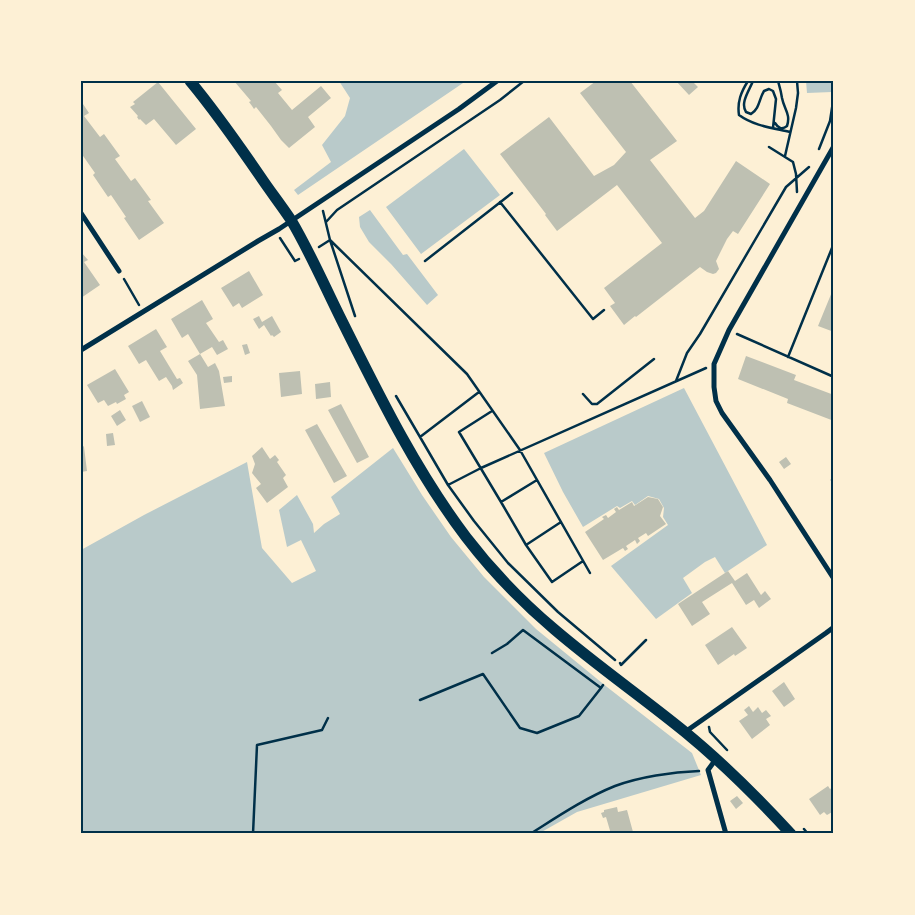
<svg xmlns="http://www.w3.org/2000/svg" width="915" height="915" viewBox="0 0 915 915" font-family="'Varela Round',sans-serif">
	<style>
		.green { fill: #b9caca }
		.building { fill: #bec0b2 }
		.lines { fill: none; stroke-linecap: round; stroke-linejoin: round }
		.path { stroke: #003049; stroke-width: 2.5 }
		.minor { stroke: #003049; stroke-width: 5 }
		.primary { stroke: #003049; stroke-width: 11 }
		.neatline { fill: none; stroke: #003049; stroke-width: 2 }
	</style>
	<rect width="100%" height="100%" fill="#fdf0d5"/>
	<!-- green -->
	<path class="green" d="M339,81H466L298,195L294,190L331,162L322,145L345,116L350,98Z
		M806,81H831L832,92L807,93Z
		M464,149L500,195L421,254L386,207Z
		M370,210L403,255L407,254L438,295L427,305L391,264L369,242L360,227L359,217Z
		M684,388L767,545L725,573L715,557L705,562L683,578L692,593L656,619L611,566L668,525L663,517L664,508L659,499L648,496L635,505L632,501L620,508L617,506L583,527L563,492L544,453Z
		M393,448L422,495L451,537L484,577L536,629L607,687L692,753L701,775L577,812L538,834H81V550L144,515L247,462L262,548L292,583L316,571L301,540L287,547L279,510L297,495L313,524L314,533L324,524L340,514L331,497Z"/>
	<!-- building -->
	<path class="building" d="M234,81H268L270,83L274,81L282,90L278,93L292,110L321,86L331,98L308,117L315,127L289,148L281,140L271,126L256,107L254,109L252,106L249,102L251,101Z
		M596,81H630L677,141L650,160L695,218L704,211L736,161L770,184L738,234L733,231L727,239L716,261L719,269L716,273L713,274L707,272L700,267L636,317L635,316L624,325L610,306L615,303L604,288L662,243L617,185L557,231L545,215L546,214L500,154L549,117L594,176L614,165L626,152L580,93Z
		M676,81H692L698,87L689,95Z
		M158,82L196,129L176,145L154,119L146,125L140,119L139,120L137,117L138,116L130,107L135,104L133,102Z
		M81,101L89,113L84,116L100,137L104,134L120,156L115,159L131,181L135,178L151,200L148,201L164,223L139,240L124,218L126,217L111,195L108,197L93,175L95,173L81,153Z
		M81,252L88,260L84,262L100,285L81,298Z
		M249,271L263,295L242,308L239,303L233,307L221,288Z
		M834,287V332L818,326Z
		M202,300L213,319L206,323L219,342L223,340L228,349L217,355L212,347L200,354L188,334L182,338L171,319Z
		M259,316L262,322L272,316L281,332L274,337L272,335L271,336L264,325L259,329L253,319Z
		M156,329L167,347L160,351L177,379L180,378L183,383L173,390L172,386L166,377L159,381L146,360L139,364L128,346Z
		M247,344L250,353L245,355L242,345Z
		M200,354L208,367L215,363L219,371L225,406L200,409L197,375L188,361Z
		M746,356L796,375L794,380L834,395V421L787,403L788,399L738,379Z
		M115,369L129,392L124,395L126,399L117,404L116,402L108,406L104,400L98,403L87,385Z
		M300,371L302,394L281,397L279,373Z
		M232,376V382L224,383L223,377Z
		M330,382L331,397L316,399L315,384Z
		M142,401L150,417L140,422L132,406Z
		M341,404L369,457L357,463L328,410Z
		M120,410L126,420L117,426L111,416Z
		M317,424L347,476L334,483L305,430Z
		M113,433L115,445L107,446L106,434Z
		M81,443L84,447L87,471L81,472Z
		M262,447L270,459L275,455L279,460L277,462L286,475L283,478L288,487L267,503L256,488L261,484L252,473L255,464L252,456Z
		M786,457L791,464L784,469L779,462Z
		M648,497L658,499L663,507L660,516L666,524L648,536L646,533L638,538L640,541L637,544L635,540L626,546L628,549L625,551L623,548L603,560L585,532L604,519L602,517L606,515L608,518L616,512L614,509L617,507L619,510L632,502L634,506Z
		M728,571L735,581L747,573L761,595L765,591L771,599L759,608L754,600L746,605L732,583L702,602L710,614L692,626L678,604Z
		M732,627L747,648L735,656L734,654L718,665L705,645Z
		M784,682L795,699L784,707L772,691Z
		M749,706L753,712L758,707L762,713L766,710L771,716L766,719L770,725L752,739L739,721L748,715L744,710Z
		M828,786L830,789L834,787V811L827,815L824,812L820,815L809,799Z
		M737,796L743,803L736,809L730,801Z
		M617,807L618,812L627,810L633,832L627,834H611L606,817L603,818L601,813L604,812V810Z"/>
	<g class="lines">
		<!-- path -->
		<path class="path" d="M748,81C741,92 737,102 739,115C754,126 773,128 790,132
			M753,81C749,91 740,103 746,112L751,114C760,108 759,99 764,91L769,89L773,91L776,99L773,128
			M833,81L834,91
			M775,123C778,128 782,130 787,126C791,114 784,109 782,98C781,91 780,88 778,81
			M769,147L793,162L796,174L797,192
			M819,149L830,121L834,95
			M785,156L796,108L798,93L797,81
			M500,202L593,319L604,310
			M323,211L330,240L355,316
			M326,222L337,210L500,100L524,81
			M280,238L295,261L299,259
			M330,240L467,374L520,450L590,573
			M319,247L330,240
			M425,261L512,193
			M124,279L139,305
			M737,334L834,377
			M788,357L834,243
			M676,381L687,353L700,334L786,187L809,167
			M583,394L592,404H597L654,359
			M396,396L420,437L479,392
			M492,411L459,432L501,502L537,480
			M420,437L448,485L481,468L706,368
			M832,480L834,481
			M448,485L474,521L508,563L558,612L615,660
			M501,502L526,545L561,522
			M526,545L552,582L583,561
			M492,653L507,644L523,630L601,688L603,685
			M620,663L621,665L646,640
			M420,700L483,674L520,728L537,733L579,716L601,688
			M709,727L710,732L727,750
			M804,829L808,834
			M253,834L257,745L322,730L328,718
			M530,834C557,817 585,798 615,786C639,777 672,772 699,771"/>
		<!-- minor -->
		<path class="minor" d="M834,146L729,330L714,364V387L716,401L722,413L770,480L834,579
			M81,213L119,271
			M81,350L258,241L279,229L459,109L497,81
			M685,732L826,633L834,627
			M716,759L708,770L726,834"/>
		<!-- primary -->
		<path class="primary" d="M190,81C215,111 238,144 260,176C270,191 281,205 291,220C310,252 325,287 342,321C379,395 416,471 466,537C492,571 522,602 554,629C596,665 642,697 685,732C724,764 757,797 791,834"/>
	</g>
	<!-- border -->
	<rect width="915" height="915" fill="none" stroke="#fdf0d5" stroke-width="165"/>
	<rect x="82" y="82" width="750" height="750" class="neatline"/>
</svg>
